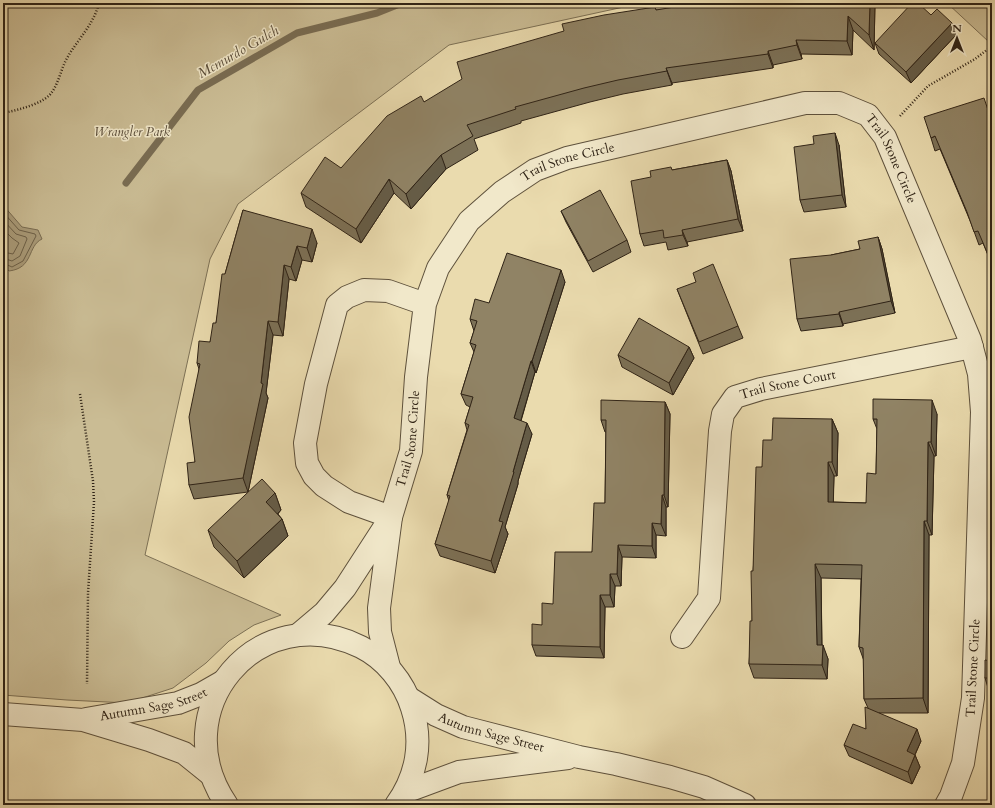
<svg xmlns="http://www.w3.org/2000/svg" width="995" height="808" viewBox="0 0 995 808" font-family="Cardo,serif">
	<style>
		.green { fill: #cabc94; stroke: #7c7055 }
		.water { fill: #aa9c7a; stroke: #796c52 }
		.lines { fill: none; stroke-linecap: round; stroke-linejoin: round }
		.shore { stroke: #6c6048; stroke-width: 1 }
		.stream { stroke: #796c52; stroke-width: 7 }
		.minor-casing { stroke: #5e513c; stroke-width: 24 }
		.path { stroke: #2f2316; stroke-width: 2.5; stroke-dasharray: 1 2; stroke-linecap: butt }
		.minor { stroke: #f1e8ca; stroke-width: 22 }
		.wall { fill: #7c7157; stroke: #2f2316 }
		.shaded-wall { fill: #655c47; stroke: #2f2316 }
		.building { fill: #908365; stroke: #2f2316 }
		.labels { text-anchor: middle; dominant-baseline: central; stroke-width: 3; stroke-linejoin: round; paint-order: stroke }
		.park-label { font-size: 13px; font-style: italic; fill: #564936; stroke: #f1e8ca }
		.street-label { font-size: 13px; fill: #2f2316; stroke: #f1e8ca }
		.water-label { font-size: 14px; font-style: italic; fill: #5a4d39; stroke: #f1e8ca }
	</style>
	<rect width="100%" height="100%" fill="#eadbae"/>
	<filter id="stains"><feTurbulence type="fractalNoise" baseFrequency=".005" numOctaves="4"/><feColorMatrix values="0 0 0 0 .2 0 0 0 0 .09 0 0 0 0 .02 0 0 0 .5 -.17"/></filter>
	<radialGradient id="worn" r=".72"><stop offset=".6" stop-color="#630" stop-opacity="0"/><stop offset="1" stop-color="#630" stop-opacity=".3"/></radialGradient>
	<!-- green -->
	<path class="green" d="M3,3H642L449,45L238,204L210,259L145,555L281,615L254,625L229,641L206,663L173,688L127,703L67,700L3,695Z
		M947,3H992V48L989,42Z"/>
	<!-- water -->
	<path class="water" d="M3,205L22,227L38,230L42,239C27,246 34,268 9,271L3,265Z"/>
	<g class="lines">
		<!-- shore -->
		<path class="shore" d="M3,212L19,230L35,234L36,236L23,261L12,267L3,263
			M3,220L16,234L26,237L27,239L20,256L12,261L3,258
			M3,229L12,238L19,243L13,254L3,252"/>
		<!-- stream -->
		<path class="stream" d="M126,183L198,90L297,33L377,13L402,3"/>
		<defs>
			<g id="minor">
				<path id="s1" d="M425,304L388,291L364,290L347,297L337,305L316,384L305,443L307,463L314,476L324,486L349,502L391,517L411,451L416,377L425,304L438,268L469,221L502,192L535,170L567,158L805,103H839L868,115L885,137L970,340L979,374L982,412L973,698L963,763L951,796L946,805"/>
				<path d="M298,635L324,613L345,588L391,517L379,608L380,632L389,667"/>
				<path id="s2" d="M682,637L709,598L720,431L723,414L735,397L761,389L972,347"/>
				<path id="s3" d="M409,698L436,715L463,727L579,757L616,764L670,777L704,787L745,805"/>
				<path d="M3,714L83,720L149,740L184,753L210,774"/>
				<path id="s4" d="M86,719L178,703L201,694L222,682"/>
				<path d="M405,792L459,772L568,758"/>
				<path d="M227,805C162,711 258,596 361,647C385,659 404,682 412,708C423,742 417,776 396,805"/>
			</g>
		</defs>
		<!-- minor casing -->
		<use href="#minor" class="minor-casing"/>
		<!-- path -->
		<path class="path" d="M3,110L8,112C21,109 45,103 52,92C59,82 61,69 67,58C78,39 94,24 99,3
			M900,116L928,86L975,59L992,46
			M80,394L93,481L94,502L88,593L87,684"/>
		<!-- minor -->
		<use href="#minor" class="minor"/>
	</g>
	<!-- wall -->
	<path class="wall" d="M875,3L874,50L853,30L852,55L801,54L802,59L773,65V68L672,83V85L623,94L590,102L521,121V123L474,139L478,150L446,169L411,209L394,193L361,243L306,207L301,193L341,168L424,102L655,7L656,10Z
		M952,23L956,35L911,83L879,54L875,43Z
		M992,112V265L983,243L979,245L971,223L940,149L935,151L931,138Z
		M839,145L846,207L804,212L800,200Z
		M727,160L731,171L743,231L687,242L688,246L668,250L666,242L644,246L640,234L651,177L672,170Z
		M243,210L317,243L312,262L302,260L296,281L289,279L283,336L273,335L266,393L268,398L248,492L194,499L189,485L195,462L199,369L197,363L210,342L216,323L225,274Z
		M561,211L627,240L631,252L593,272L566,222Z
		M878,237L882,249L895,313L843,324V326L801,331L797,319L831,255L860,249Z
		M565,282L536,373L535,372L521,421L532,434L518,481V484L505,527L508,534L495,573L440,556L435,544L449,501L447,495L467,430L465,423L470,407L466,405L461,394L474,352L470,343L474,331L470,319L489,303Z
		M677,289L738,326L743,338L703,354Z
		M689,347L694,358L673,395L622,367L618,355Z
		M665,402L670,414L668,507H666V536L656,535V558L622,557L621,586H615L614,607H605L604,658L536,656L532,645L542,625L553,604L592,552L605,503L606,432H605L601,420Z
		M937,414L936,456H934L932,535H929L928,713H879L921,741L915,755L920,767L912,784L849,756L844,745L866,729L868,708L864,699V661L859,647L861,579L821,578L822,645L828,659L827,679L754,678L749,664L752,621L753,571L762,467L772,440L832,419L838,433L837,476H834L833,502L866,503L876,474L877,429L873,419Z
		M275,493L281,510L278,514L282,519L288,536L244,578L214,547L208,530Z
		M992,661V691H989L985,678Z"/>
	<!-- shaded-wall -->
	<path class="shaded-wall" d="M870,3H875L874,50L869,35Z
		M848,16L853,30L852,55L847,41Z
		M952,23L956,35L911,83L906,72Z
		M796,40L801,54L802,59L797,45Z
		M768,51L773,65V68L768,54Z
		M666,68L672,83V85L667,71Z
		M835,133L839,145L846,207L842,195Z
		M441,155L446,169L411,209L406,194Z
		M727,160L731,171L743,231L738,219Z
		M389,179L394,193L361,243L356,229Z
		M312,229L317,243L312,262L307,248Z
		M682,230L687,242L688,246L683,235Z
		M878,237L882,249L895,313L891,301Z
		M297,246L302,260L296,281L291,267Z
		M284,265L289,279L283,336L278,322Z
		M561,270L565,282L536,373L532,361Z
		M839,312L843,324V326L839,314Z
		M268,321L273,335L266,393L268,398L248,492L243,478L261,383Z
		M689,347L694,358L673,395L669,383Z
		M531,361L535,372L518,430L514,418Z
		M932,400L937,414L936,456L931,442Z
		M665,402L670,414L668,507L664,495Z
		M832,419L838,433L837,476L832,462Z
		M527,423L532,434L518,481V484L505,527L508,534L495,573L491,561L499,521Z
		M928,442L934,456L932,535L927,521Z
		M828,462L834,476L833,516L828,502Z
		M275,493L281,510L272,519L266,502Z
		M662,495L666,507V536L661,524Z
		M282,519L288,536L244,578L237,561Z
		M924,521L929,535L928,713L923,698Z
		M652,523L656,535V558L652,546Z
		M618,545L622,557L621,586L617,574Z
		M815,564L821,578L822,659L817,645Z
		M610,574L615,586L614,607L610,595Z
		M600,595L605,607L604,658L600,647Z
		M823,645L828,659L827,679L822,665Z
		M917,729L921,741L911,763L907,751Z
		M915,755L920,767L912,784L908,772Z"/>
	<!-- building -->
	<path class="building" d="M699,3H870L869,35L848,16L847,41L796,40L797,45L768,51V54L666,68L667,71L618,80L584,88L515,107L516,109L467,125L473,136L441,155L406,194L389,179L356,229L301,193L325,157L341,168L387,116L421,96L424,102L462,79L457,62L564,31L562,24L604,15L655,7L656,10Z
		M912,3H918L931,15L937,9L952,23L906,72L875,43Z
		M984,98L989,113L992,112V264L978,231L974,232L967,212L935,136L931,138L924,117Z
		M835,133L842,195L800,200L794,147L814,144L813,136Z
		M727,160L738,219L682,230L683,235L664,238L663,230L640,234L631,181L651,177L650,171L671,167L672,170Z
		M600,190L627,240L588,261L561,211Z
		M243,210L312,229L307,248L297,246L291,267L284,265L278,322L268,321L261,383L263,384L243,478L189,485L187,463L195,462L189,417L200,364L197,363L199,341L210,342L213,323H216L222,274H225Z
		M878,237L891,301L839,312V314L797,319L790,259L831,255L860,249L858,241Z
		M507,253L561,270L532,361H531L514,418L527,423L513,472H514L499,521L503,522L491,561L435,544L450,496L447,495L469,425L465,423L473,397L461,394L476,345L470,343L477,321L470,319L475,299L489,303Z
		M713,264L738,326L699,342L677,289L696,282L693,273Z
		M639,318L689,347L669,383L618,355Z
		M873,399L932,400L931,442H928L927,521H924L923,698L864,699L863,648L859,647L862,565L815,564L817,645H823L822,665L749,664L750,621H752L751,571H753L756,467H762L763,440H772L773,418L832,419V462H828V502L866,503L867,473L876,474L877,419H873Z
		M601,400L665,402L664,495H662L661,524L652,523V546L618,545L617,574H610V595H600V647L532,645V624L542,625V603L553,604L555,552H592L594,503H605L606,420H601Z
		M262,479L275,493L266,502L282,519L237,561L208,530Z
		M985,660L992,661V678H985Z
		M865,707L917,729L907,751L915,755L908,772L844,745L853,724L866,729Z"/>
	<g class="labels">
		<!-- park labels -->
		<g class="park-label">
			<text x="132" y="132">Wrangler Park</text>
		</g>
		<!-- street labels -->
		<g class="street-label">
			<text stroke="none"><textPath href="#s1" startOffset="1148">Trail Stone Circle</textPath></text>
			<text stroke="none"><textPath href="#s1" startOffset="788">Trail Stone Circle</textPath></text>
			<text stroke="none"><textPath href="#s2" startOffset="307">Trail Stone Court</textPath></text>
			<text stroke="none"><textPath href="#s1" startOffset="440">Trail Stone Circle</textPath></text>
			<text transform="translate(973 668) rotate(-87)">Trail Stone Circle</text>
			<text stroke="none"><textPath href="#s4" startOffset="69">Autumn Sage Street</textPath></text>
			<text stroke="none"><textPath href="#s3" startOffset="90">Autumn Sage Street</textPath></text>
		</g>
		<!-- water labels -->
		<g class="water-label">
			<text transform="translate(238 52) rotate(-30)">Mcmurdo Gulch</text>
		</g>
	</g>
	<!-- margin -->
	<rect width="995" height="808" fill="none" stroke="#eadbae" stroke-width="16"/>
	<rect x="4" y="4" width="987" height="800" fill="none" stroke="#2f2316" stroke-width="2"/>
	<rect x="8" y="8" width="979" height="792" fill="none" stroke="#2f2316"/>
	<!-- north arrow -->
	<g transform="translate(957 38)" stroke="#f1e8ca" stroke-width="3" paint-order="stroke">
	<path d="M0-3L7 15L0 10L-7 15Z" fill="#2f2316"/>
	<text y="-6" font-size="11" font-weight="bold" text-anchor="middle" fill="#2f2316">N</text>
	</g>
	<rect width="100%" height="100%" filter="url(#stains)"/>
	<rect width="100%" height="100%" fill="url(#worn)"/>
</svg>
